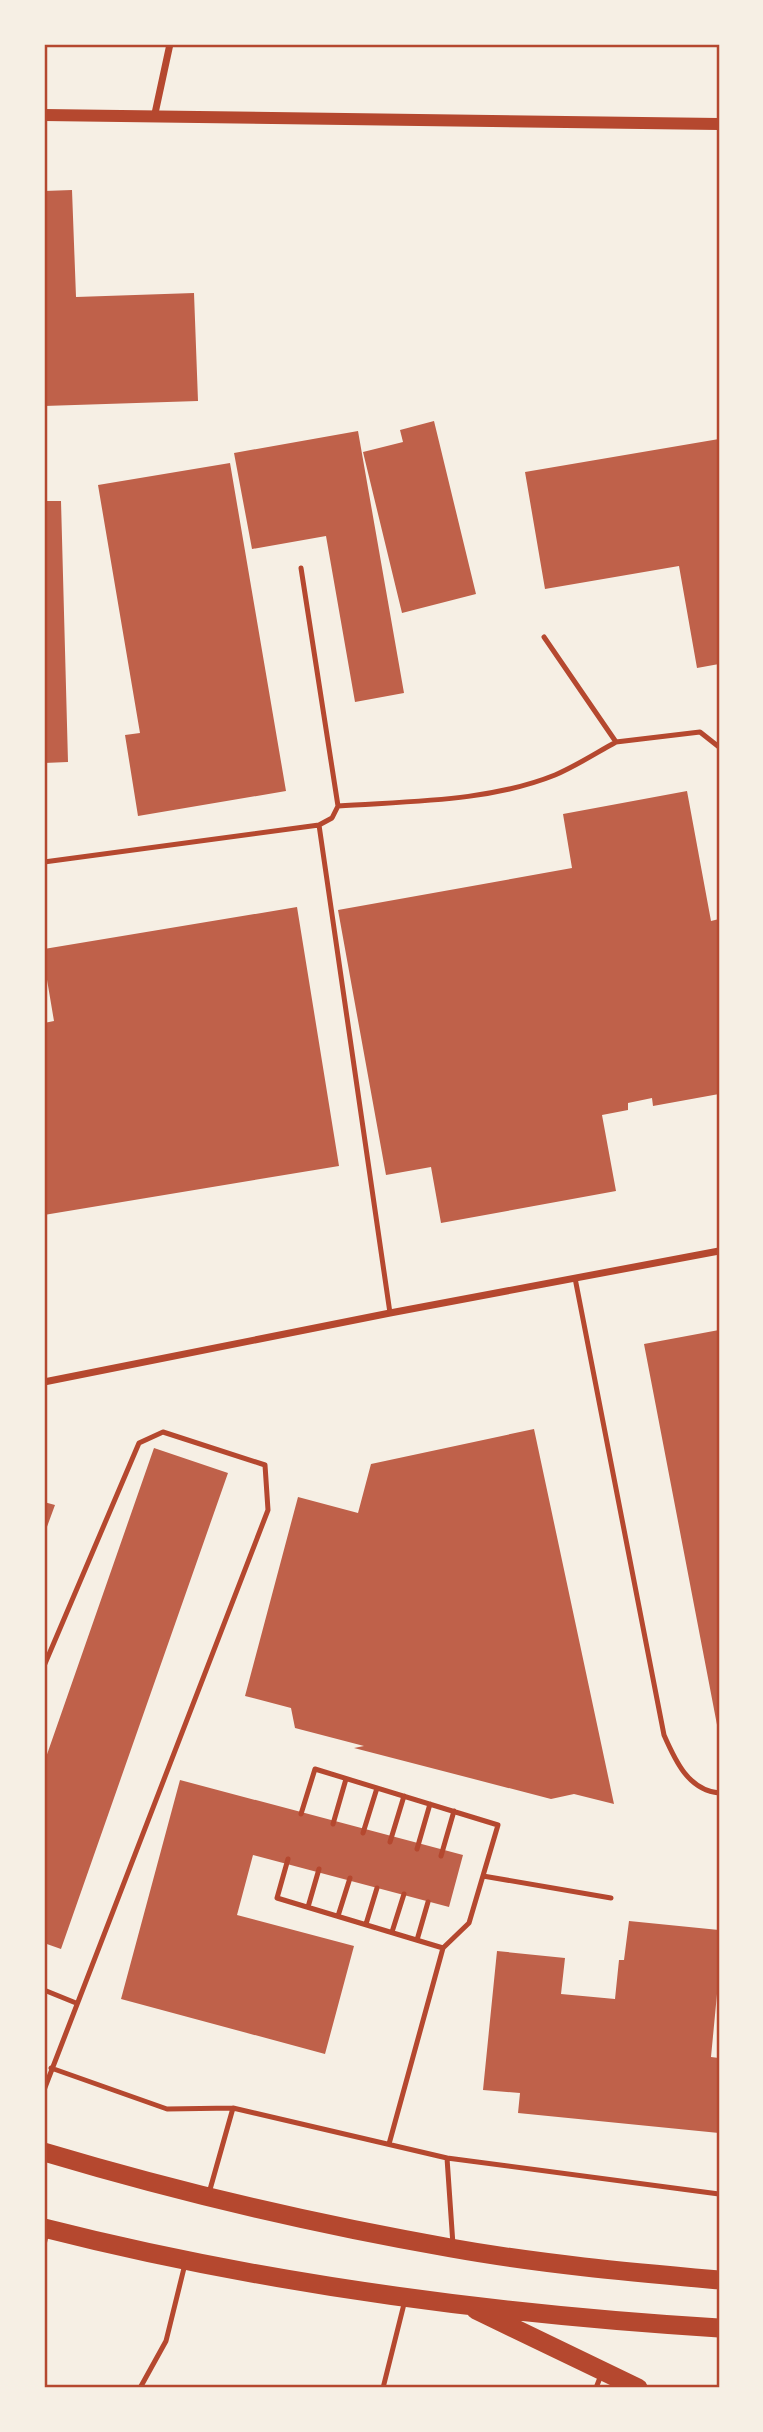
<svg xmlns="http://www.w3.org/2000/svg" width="763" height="2432" viewBox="0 0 763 2432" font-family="Karla,sans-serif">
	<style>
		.building { fill: #bf614a }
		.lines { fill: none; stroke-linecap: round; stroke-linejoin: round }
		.service { stroke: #b5482f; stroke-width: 5 }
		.minor { stroke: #b5482f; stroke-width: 7 }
		.tertiary { stroke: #b5482f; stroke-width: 12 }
		.trunk { stroke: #b5482f; stroke-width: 19 }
		.neatline { fill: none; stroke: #b5482f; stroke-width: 2.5 }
	</style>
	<rect width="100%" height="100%" fill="#f6efe4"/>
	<!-- building -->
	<path class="building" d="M72,190L76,297L194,293L198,401L44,406V191Z
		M434,421L476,594L402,613L363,452L403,442L400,430Z
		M358,431L404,693L355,702L326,536L252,549L234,453Z
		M719,439V664L697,668L679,566L545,589L525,472Z
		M230,463L286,791L138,816L125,735L140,733L98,485Z
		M44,501H61L68,762L44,763Z
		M687,791L711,921L719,919V1094L653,1106L652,1098L628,1103V1110L602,1115L616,1191L441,1223L431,1167L386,1175L338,910L572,868L563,814Z
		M297,907L339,1166L44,1215V1023L54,1021L44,962V949Z
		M719,1330V1730H718L644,1344Z
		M534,1429L614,1804L574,1794L551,1799L354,1748L364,1746L295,1728L291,1708L245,1696L298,1497L358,1513L371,1464Z
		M154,1448L228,1473L61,1949L44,1943V1763Z
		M44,1502L55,1505L44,1535Z
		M180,1780L463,1855L449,1907L253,1855L237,1915L354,1946L325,2054L121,1999Z
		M629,1921L719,1930V1973L711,2057L719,2058V2133L518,2113L520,2093L483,2090L497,1951L565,1958L561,1994L615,1999L619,1960H624Z"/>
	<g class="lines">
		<!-- service -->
		<path class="service" d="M544,637L616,742L700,732L719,747
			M338,806C409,801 488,802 555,775C576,766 596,753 616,742
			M319,825L390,1313
			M44,862L319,825L332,818L338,806L301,568
			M575,1278L664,1735C675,1760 688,1790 719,1793
			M44,1666L139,1443L163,1432L265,1465L268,1510L44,2090
			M333,1824L346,1779
			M363,1833L377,1788
			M390,1842L404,1796
			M417,1849L430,1804
			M441,1856L454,1811
			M288,1859L277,1898L443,1948L469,1923L498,1825L315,1769L301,1814
			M483,1876L611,1898
			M308,1907L319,1869
			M338,1916L350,1878
			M366,1924L377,1888
			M392,1932L404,1894
			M417,1940L428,1902
			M44,1990L76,2003
			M51,2068L167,2109L233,2108
			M389,2144L443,1948
			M447,2158L719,2194
			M209,2193L233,2108L447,2158L453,2245
			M44,2245L47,2231
			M140,2388L166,2341L185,2264
			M383,2388L405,2300
			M596,2388L601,2375"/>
		<!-- minor -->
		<path class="minor" d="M154,118L170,44
			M44,1382L390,1313L719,1251"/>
		<!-- tertiary -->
		<path class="tertiary" d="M44,115L719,124"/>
		<!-- trunk -->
		<path class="trunk" d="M44,2152C178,2192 313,2224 451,2248C540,2264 630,2272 719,2280
			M44,2228C264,2284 492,2314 719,2328
			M476,2310L638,2388"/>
	</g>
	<!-- border -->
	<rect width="763" height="2432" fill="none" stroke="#f6efe4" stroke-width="91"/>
	<rect x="46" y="46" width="672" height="2340" class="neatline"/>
</svg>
